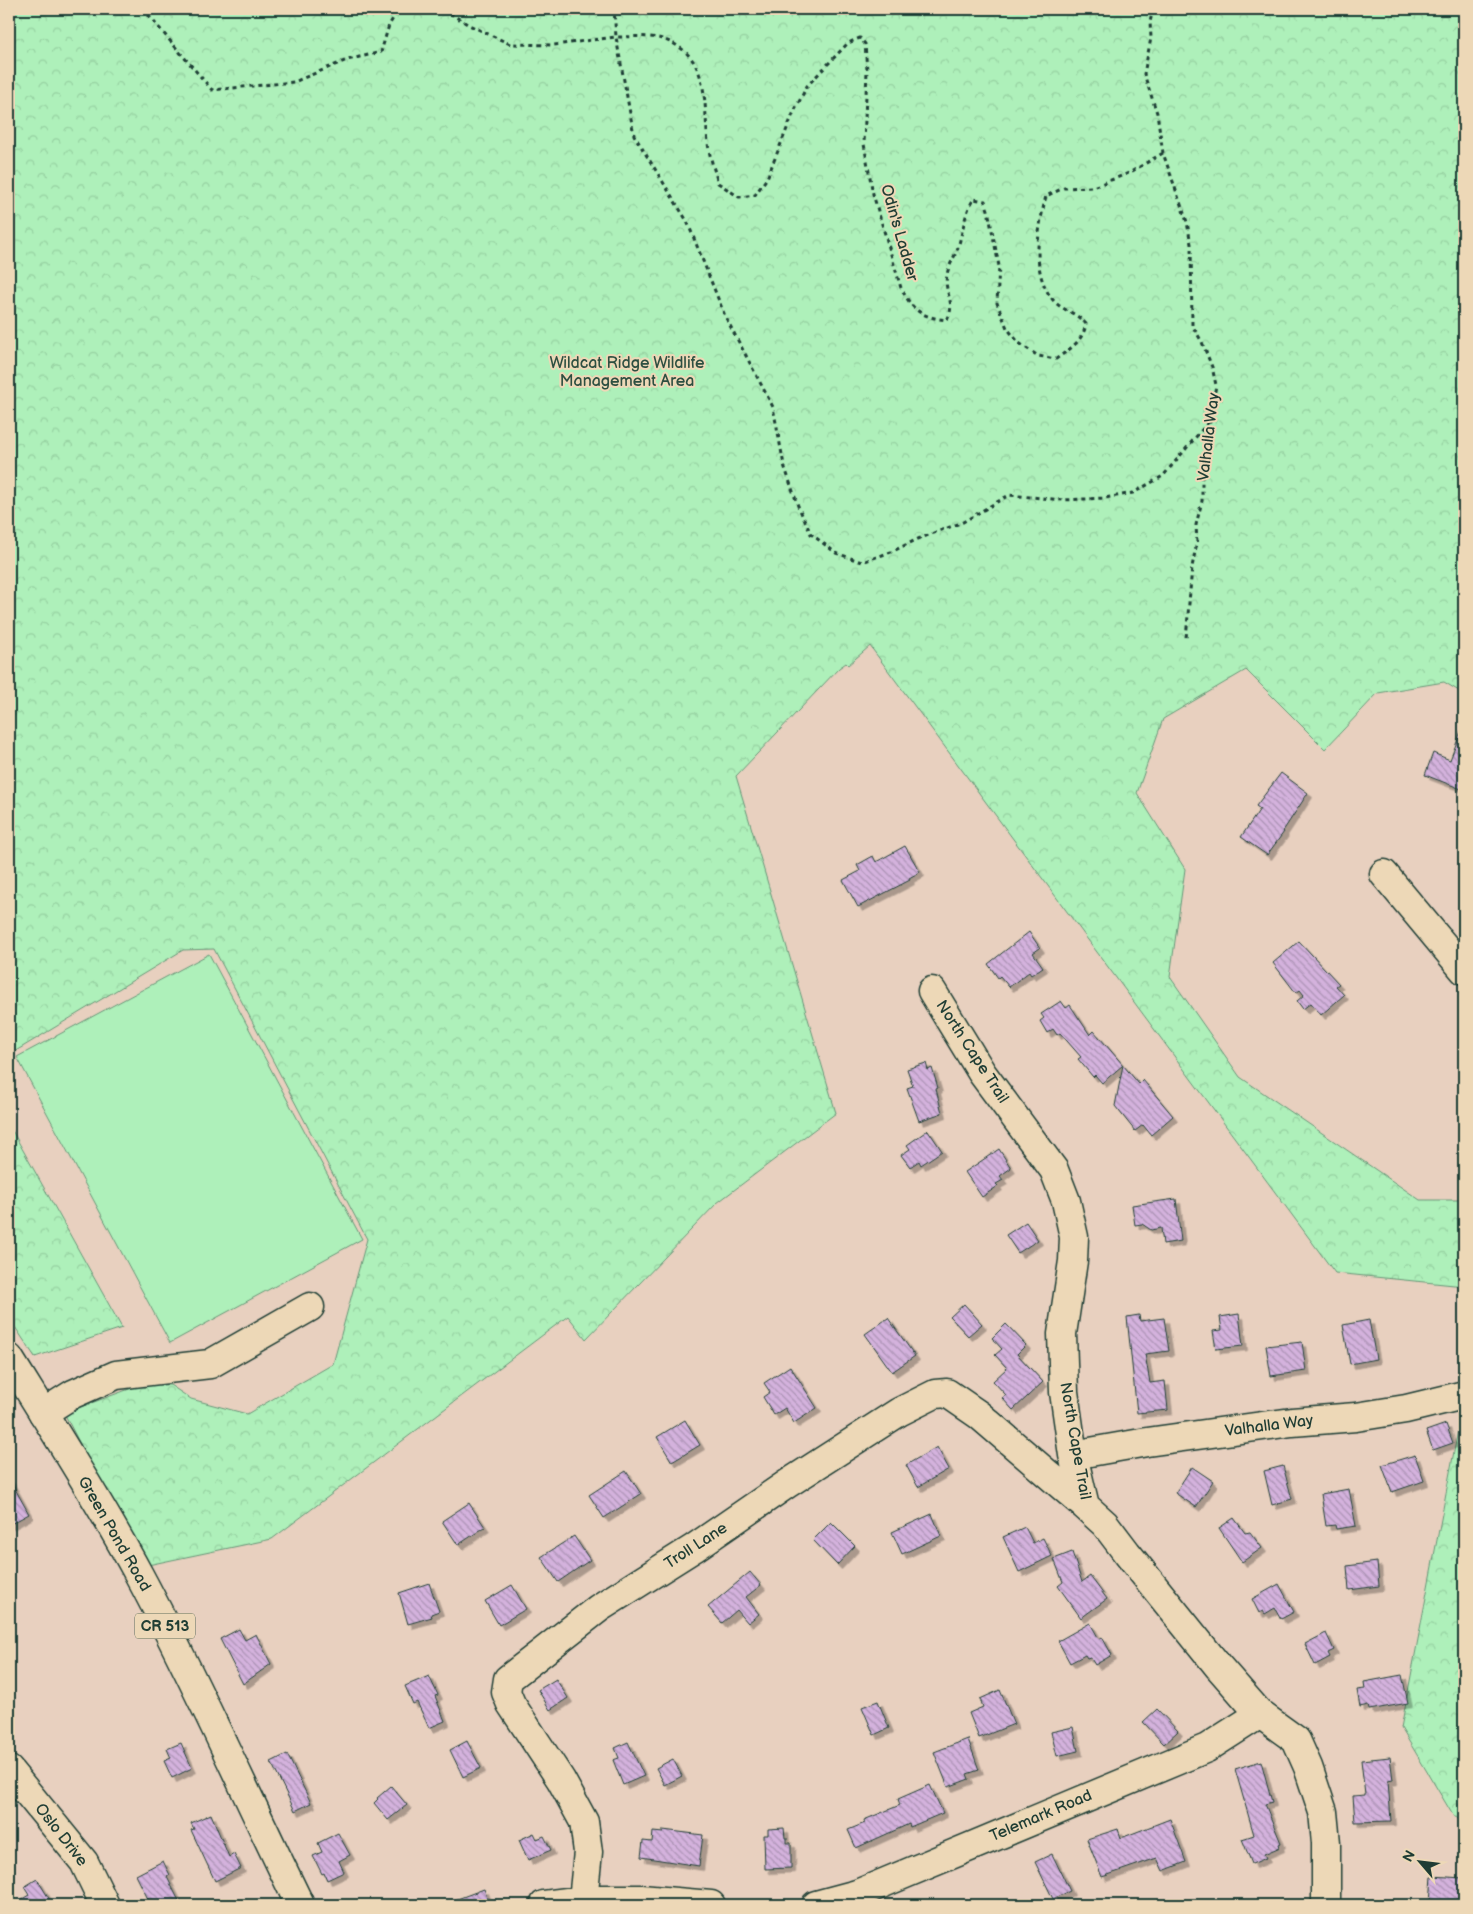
<svg xmlns="http://www.w3.org/2000/svg" width="1473" height="1914" viewBox="0 0 1473 1914" font-family="'Balsamiq Sans',sans-serif">
	<style>
		.green { fill: #aef0ba; stroke: #669677 }
		.forest { fill: url(#forest-crowns); stroke: #669677 }
		.building { fill: url(#building-back-hatch); stroke: #1f3d34; filter: url(#shadow) }
		.lines { fill: none; stroke-linecap: round; stroke-linejoin: round }
		.minor-casing { stroke: #1f3d34; stroke-width: 31 }
		.major-casing { stroke: #1f3d34; stroke-width: 31 }
		.path { stroke: #1f3d34; stroke-width: 3; stroke-dasharray: 4 4; stroke-linecap: butt }
		.minor { stroke: #edd8b7; stroke-width: 28 }
		.major { stroke: #edd8b7; stroke-width: 28 }
		.labels { text-anchor: middle; dominant-baseline: central; stroke-width: 4; stroke-linejoin: round; paint-order: stroke }
		.shield { fill: #edd8b7; stroke: #5d6c5b; stroke-width: 1 }
		.shield-label { font-size: 15px; font-weight: bold; fill: #1f3d34 }
		.street-label { font-size: 16px; fill: #1f3d34; stroke: #edd8b7 }
		.park-label { font-size: 16px; fill: #2d4f41; stroke: #edd8b7 }
	</style>
	<defs>
		<pattern id="forest-crowns" width="20" height="18" patternUnits="userSpaceOnUse" patternTransform="scale(1.25)"><rect width="20" height="18" fill="#aef0ba"/><path d="M2 6a3 3 0 1 1 6 0M12 15a3 3 0 1 1 6 0" fill="none" stroke="#95cfa0"/></pattern>
		<pattern id="building-back-hatch" width="6" height="6" patternUnits="userSpaceOnUse" patternTransform="scale(1.25)"><rect width="6" height="6" fill="#d4b2dd"/><path d="M-1 5l2 2M0 0l6 6M5-1l2 2" fill="none" stroke="#ab92b4"/></pattern>
		<filter id="shadow"><feDropShadow dx="4.5" dy="4.5" stdDeviation="0" flood-color="#0004"/></filter>
	</defs>
	<rect width="100%" height="100%" fill="#e8d0bf"/>
	<filter id="ink" filterUnits="userSpaceOnUse"><feTurbulence type="fractalNoise" baseFrequency=".02" numOctaves="2"/><feDisplacementMap in="SourceGraphic" scale="10" xChannelSelector="R" yChannelSelector="G"/><feConvolveMatrix kernelMatrix="1 2 1 2 8 2 1 2 1" color-interpolation-filters="sRGB"/></filter>
	<g filter="url(#ink)">
		<!-- green -->
		<path class="green" d="M209,954L362,1239L170,1343L17,1057Z"/>
		<!-- forest -->
		<path class="forest" d="M9,9H1464V694L1444,682L1378,693L1325,749L1246,670L1163,719L1137,793L1185,869L1170,977L1240,1077L1420,1200H1464V1286L1335,1273L870,646L848,665L846,663L839,668L736,776L836,1113L717,1203L586,1339L568,1316L272,1539L143,1566L64,1413L143,1384L170,1385L191,1399L247,1414L333,1364L367,1239L214,949L183,950L14,1052L9,1069Z
			M9,1125L122,1328L35,1357L9,1318Z
			M1460,1420H1464V1818L1454,1817L1401,1728Z"/>
		<!-- building -->
		<path class="building" d="M1463,726H1464V790L1425,775L1433,753L1450,760Z
			M1281,773L1308,793L1283,831L1284,832L1267,855L1241,837L1260,809L1256,806Z
			M905,846L920,872L909,878L910,880L858,907L843,880L860,871L857,865L873,856L876,862Z
			M1029,932L1040,948L1033,953L1043,967L1031,975L1029,972L1009,987L1000,976L998,978L988,964Z
			M1299,941L1339,984L1336,986L1344,995L1321,1015L1311,1003L1303,1009L1297,1001L1304,995L1300,990L1296,993L1273,963Z
			M1061,1001L1066,1008L1070,1005L1090,1035L1094,1031L1123,1065L1102,1083L1095,1075L1093,1077L1078,1059L1081,1057L1060,1033L1057,1035L1053,1029L1047,1033L1040,1021L1044,1018L1041,1014Z
			M926,1063L928,1070L932,1068L938,1088L936,1089L942,1113L919,1121L907,1088L913,1086L907,1069Z
			M1123,1065L1139,1084L1143,1080L1173,1116L1151,1135L1143,1125L1135,1131L1115,1106Z
			M928,1130L942,1151L921,1165L919,1161L910,1167L901,1155L910,1149L907,1145Z
			M999,1149L1011,1168L1000,1176L1003,1180L996,1184L998,1186L982,1197L965,1172Z
			M1176,1199L1181,1241L1163,1244L1161,1228L1151,1230L1142,1224L1135,1225L1132,1205Z
			M1026,1222L1038,1240L1018,1253L1006,1235Z
			M964,1304L982,1324L968,1336L950,1317Z
			M1239,1314L1243,1346L1216,1349L1213,1331L1222,1330L1220,1317Z
			M1139,1315L1140,1321L1164,1318L1169,1351L1145,1354L1150,1383L1165,1381L1168,1410L1137,1413L1127,1317Z
			M888,1318L915,1356L892,1372L865,1334Z
			M1369,1320L1376,1359L1350,1364L1343,1325Z
			M1006,1324L1026,1345L1017,1354L1043,1382L1013,1410L1002,1398L1006,1395L993,1381L1007,1368L995,1355L1002,1349L992,1338Z
			M1302,1342L1306,1371L1271,1376L1266,1346Z
			M790,1366L817,1408L794,1423L785,1408L774,1415L763,1397L770,1392L764,1383Z
			M685,1420L700,1445L672,1462L657,1437Z
			M1446,1424L1453,1443L1433,1450L1426,1431Z
			M937,1447L949,1469L918,1487L906,1465Z
			M1415,1455L1424,1481L1392,1492L1382,1465Z
			M1283,1466L1292,1499L1272,1505L1264,1471Z
			M1192,1467L1213,1481L1196,1507L1175,1493Z
			M626,1471L641,1494L604,1518L589,1495Z
			M9,1478L29,1514L9,1525Z
			M1349,1489L1356,1526L1336,1529L1335,1525L1326,1526L1321,1494Z
			M469,1503L485,1527L458,1545L442,1521Z
			M932,1514L941,1536L902,1554L892,1532Z
			M1234,1518L1245,1533L1250,1532L1262,1548L1242,1562L1219,1528Z
			M831,1522L855,1546L837,1565L813,1540Z
			M1025,1527L1033,1543L1043,1538L1052,1556L1019,1572L1003,1537Z
			M574,1536L590,1560L558,1582L541,1557Z
			M1072,1552L1082,1582L1090,1576L1107,1599L1081,1618L1058,1586L1063,1582L1054,1559Z
			M1377,1562L1379,1586L1349,1590L1347,1566Z
			M750,1572L761,1585L746,1597L759,1614L748,1623L737,1610L722,1623L708,1607Z
			M429,1583L439,1611L431,1614L432,1617L408,1624L399,1593Z
			M1279,1584L1294,1612L1281,1619L1275,1608L1265,1614L1263,1611L1259,1613L1252,1599Z
			M512,1585L526,1609L499,1625L485,1601Z
			M1090,1623L1099,1639L1102,1637L1112,1655L1095,1665L1090,1657L1087,1658L1085,1655L1070,1663L1058,1641Z
			M239,1629L245,1640L256,1634L271,1664L243,1684L220,1639Z
			M1326,1633L1334,1650L1328,1653L1330,1657L1315,1665L1305,1644Z
			M1402,1675L1408,1703L1369,1710L1368,1705L1360,1707L1357,1690L1365,1689L1364,1682Z
			M429,1676L438,1695L435,1696L445,1721L429,1728L417,1702L413,1704L405,1686Z
			M556,1679L568,1698L550,1710L538,1690Z
			M1000,1690L1014,1724L979,1738L969,1713L983,1707L980,1699Z
			M878,1701L889,1728L874,1735L862,1707Z
			M1157,1709L1178,1731L1164,1744L1143,1722Z
			M1073,1727L1078,1751L1057,1756L1051,1732Z
			M968,1739L979,1770L967,1774L969,1779L948,1787L934,1752Z
			M467,1741L481,1768L463,1777L450,1750Z
			M628,1742L644,1776L623,1785L613,1760L619,1758L615,1748Z
			M181,1743L192,1768L172,1778L164,1761L171,1758L167,1749Z
			M287,1754L311,1803L295,1811L271,1762Z
			M1390,1757L1393,1780L1388,1781L1391,1821L1355,1822L1353,1796L1365,1795L1361,1760Z
			M673,1759L682,1776L665,1785L656,1768Z
			M1261,1761L1272,1802L1265,1804L1281,1843L1279,1844L1280,1847L1264,1854L1266,1858L1252,1864L1242,1839L1254,1835L1235,1769Z
			M930,1785L943,1813L910,1827L909,1824L856,1848L848,1830L865,1823L864,1820L900,1805L898,1799Z
			M391,1786L407,1805L388,1820L374,1803L378,1799L377,1798Z
			M211,1814L229,1857L234,1854L241,1868L215,1881L191,1830L194,1829L191,1823Z
			M1170,1819L1186,1862L1163,1871L1157,1858L1102,1877L1087,1839L1118,1829L1121,1838Z
			M784,1828L785,1838H787V1843H791V1868L765,1869L764,1835H768V1829Z
			M663,1830L703,1835L699,1866L641,1857L643,1841L652,1842L653,1832L663,1833Z
			M338,1833L350,1855L339,1861L344,1872L327,1880L324,1873L322,1874L313,1856L322,1852L318,1843Z
			M534,1833L537,1839L544,1836L551,1850L528,1860L519,1840Z
			M1052,1854L1070,1891L1053,1899L1035,1862Z
			M163,1861L170,1875L167,1877L181,1905H151L136,1875Z
			M1432,1876L1464,1878V1905H1444V1904L1430,1903Z
			M37,1879L53,1905H12L29,1895L24,1887Z
			M484,1889L490,1905H445L444,1904Z"/>
		<g class="lines">
			<defs>
				<path id="minor" d="M1384,874L1464,970
					M932,991L982,1073L1054,1170L1066,1201L1074,1237L1073,1261L1062,1334L1064,1392L1073,1455L1085,1506L1105,1524L1127,1553L1218,1666L1260,1714L1296,1740L1308,1767L1323,1812L1326,1843V1905
					M43,1413L73,1394L116,1375L210,1364L310,1307
					M1073,1455L1147,1442L1292,1422L1356,1417L1406,1409L1464,1395
					M9,1770L84,1862L105,1905
					M583,1900L588,1852L584,1822L561,1780L511,1704L506,1692L508,1679L599,1608L694,1548L787,1484L899,1412L935,1394L947,1393L979,1415L1085,1506
					M544,1905L591,1899H641L711,1905
					M816,1905L857,1894L1207,1748L1260,1714"/>
				<path id="major" d="M9,1358C53,1429 99,1501 139,1575C197,1683 246,1795 300,1905"/>
			</defs>
			<!-- minor casing -->
			<use href="#minor" class="minor-casing"/>
			<!-- major casing -->
			<use href="#major" class="major-casing"/>
			<!-- path -->
			<path class="path" d="M143,9L212,90L294,82L347,60L381,52L389,25L399,9
				M443,9L469,25L510,44L554,45L616,37L614,9
				M1153,9L1150,22L1151,38L1144,74L1157,113L1163,153L1187,222L1191,244L1192,325L1202,342L1212,367L1216,385L1202,470V501L1196,525L1197,542L1192,567L1186,639
				M1163,153L1129,173L1093,187L1064,188L1046,196C1038,228 1030,274 1054,301C1063,311 1076,312 1086,324C1083,341 1070,349 1056,359L1038,356L1019,343L1007,328L997,303L999,266L988,210L985,201L974,199C964,213 963,233 957,250C954,258 948,267 947,275C943,293 957,302 947,320C921,317 913,311 901,288L873,194L864,144L867,70L865,44L860,38L848,43L807,86L793,114L767,178L755,195L739,197L718,183C715,172 711,161 709,150C702,108 714,55 662,39C649,35 630,37 616,37L634,135L687,221L725,316L773,407L784,465L798,506L811,534L836,553L862,562L891,552L918,539L963,522L1009,495L1063,500L1105,498L1133,493L1163,476L1211,419"/>
			<!-- minor -->
			<use href="#minor" class="minor"/>
			<!-- major -->
			<use href="#major" class="major"/>
		</g>
	</g>
	<g class="labels">
		<!-- shield labels -->
		<rect class="shield" x="135" y="1613.5" width="60" height="25" rx="4"/>
		<g class="shield-label">
			<text x="165" y="1626">CR 513</text>
		</g>
		<!-- street labels -->
		<g class="street-label">
			<text transform="translate(899 233) rotate(74)">Odin's Ladder</text>
			<text transform="translate(1209 437) rotate(-83)">Valhalla Way</text>
			<text transform="translate(972 1052) rotate(57)">North Cape Trail</text>
			<text transform="translate(1269 1426) rotate(-7)">Valhalla Way</text>
			<text transform="translate(1075 1441) rotate(80)">North Cape Trail</text>
			<text transform="translate(114 1534) rotate(60)">Green Pond Road</text>
			<text transform="translate(696 1546) rotate(-33)">Troll Lane</text>
			<text transform="translate(1041 1816) rotate(-23)">Telemark Road</text>
			<text transform="translate(61 1835) rotate(52)">Oslo Drive</text>
		</g>
		<!-- park labels -->
		<g class="park-label">
			<text x="627" y="363">Wildcat Ridge Wildlife<tspan x="627" dy="18">Management Area</tspan></text>
		</g>
	</g>
	<!-- margin -->
	<rect width="1473" height="1914" fill="none" stroke="#edd8b7" stroke-width="30"/>
	<rect x="15" y="15" width="1443" height="1884" fill="none" stroke="#1f3d34" stroke-width="2" filter="url(#ink)"/>
	<!-- north arrow -->
	<g transform="translate(1420 1862) rotate(298)" stroke="#edd8b7" stroke-width="4" paint-order="stroke">
	<path d="M0-4L9 19L0 12L-9 19Z" fill="#1f3d34"/>
	<text y="-8" font-size="14" font-weight="bold" text-anchor="middle" fill="#1f3d34">N</text>
	</g>
</svg>
